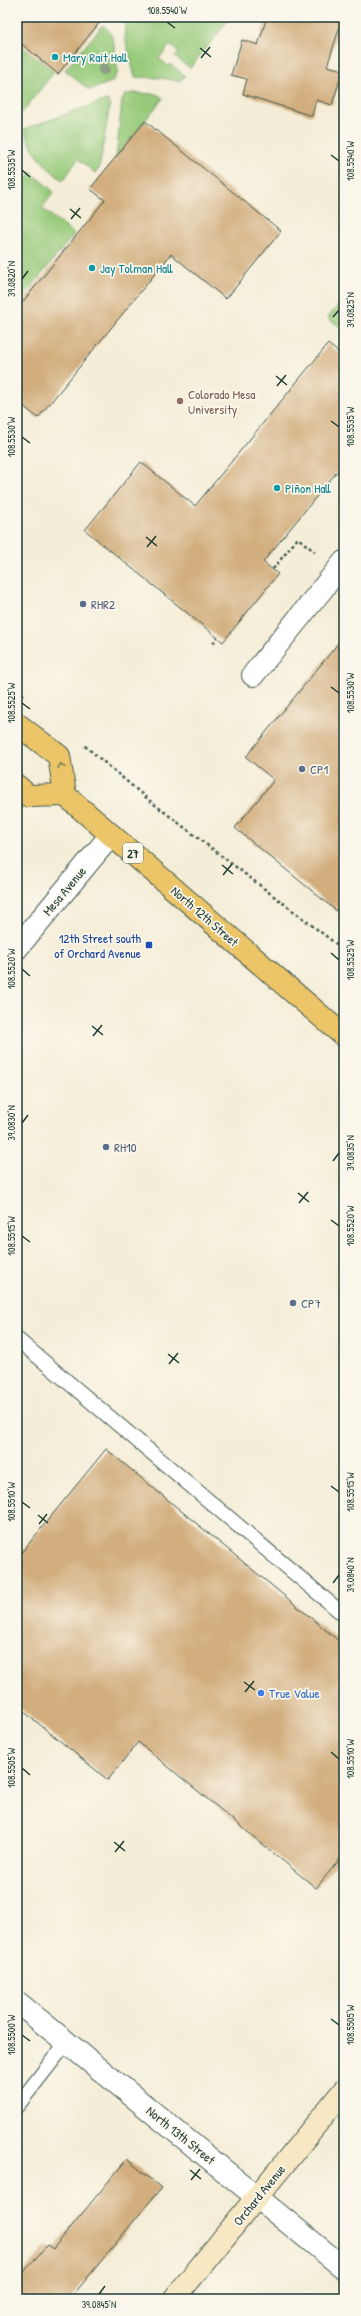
<svg xmlns="http://www.w3.org/2000/svg" width="361" height="2316" viewBox="0 0 361 2316" font-family="'Patrick Hand',sans-serif">
	<style>
		.green { fill: #97ca7a; stroke: #5b8457 }
		.building { fill: #d2ad7d }
		.lines { fill: none; stroke-linecap: round; stroke-linejoin: round }
		.lane-casing { stroke: #3f574c; stroke-width: 16 }
		.street-casing { stroke: #3f574c; stroke-width: 24 }
		.secondary-casing { stroke: #3f574c; stroke-width: 24 }
		.primary-casing { stroke: #3f574c; stroke-width: 24 }
		.path { stroke: #3f574c; stroke-width: 2.5; stroke-dasharray: 3 3; stroke-linecap: butt }
		.lane { stroke: #fff; stroke-width: 14 }
		.street { stroke: #fff; stroke-width: 22 }
		.secondary { stroke: #f7e8c3; stroke-width: 22 }
		.primary { stroke: #ecc569; stroke-width: 22 }
		.tree { fill: #8f9f87 }
		.oneway { stroke: #7b7a4c }
		.ticks { fill: none; stroke: #1f3d34; stroke-width: 1.5 }
		.culture-dot { fill: #0f9aa8; stroke: #fbf7ec; stroke-width: 1.5 }
		.education-dot { fill: #8d6e63; stroke: #fbf7ec; stroke-width: 1.5 }
		.service-dot { fill: #5c6f8a; stroke: #fbf7ec; stroke-width: 1.5 }
		.transit-dot { fill: #1a4fb4; stroke: #fbf7ec; stroke-width: 1.5 }
		.shop-dot { fill: #3f7fe0; stroke: #fbf7ec; stroke-width: 1.5 }
		.labels { text-anchor: middle; dominant-baseline: central; stroke-width: 3.5; stroke-linejoin: round; paint-order: stroke }
		.shield { fill: #fbf7ec; stroke: #61756b; stroke-width: 1 }
		.shield-label { font-size: 12px; font-weight: bold; fill: #1f3d34 }
		.culture-label { font-size: 13px; fill: #0d838f; stroke: #fbf7ec; text-anchor: start }
		.education-label { font-size: 13px; fill: #785e54; stroke: #fbf7ec; text-anchor: start }
		.service-label { font-size: 13px; fill: #4e5e75; stroke: #fbf7ec; text-anchor: start }
		.street-label { font-size: 13px; fill: #1f3d34; stroke: #fbf7ec }
		.transit-label { font-size: 13px; fill: #164399; stroke: #fbf7ec; text-anchor: end }
		.shop-label { font-size: 13px; fill: #366cbe; stroke: #fbf7ec; text-anchor: start }
		.neatline { fill: none; stroke: #1f3d34; stroke-width: 1.5 }
		.ticks-label { font-size: 10px; text-anchor: middle; fill: #1f3d34 }
	</style>
	<rect width="100%" height="100%" fill="#fbf7ec"/>
	<filter id="ink" filterUnits="userSpaceOnUse"><feTurbulence type="fractalNoise" baseFrequency=".025" numOctaves="2"/><feDisplacementMap in="SourceGraphic" scale="8" xChannelSelector="R" yChannelSelector="G"/><feConvolveMatrix kernelMatrix="1 2 1 2 8 2 1 2 1" color-interpolation-filters="sRGB"/></filter>
	<filter id="wash" filterUnits="userSpaceOnUse"><feTurbulence type="fractalNoise" baseFrequency=".012" numOctaves="4" result="noise"/><feDisplacementMap in="SourceGraphic" scale="16" xChannelSelector="R" yChannelSelector="G"/><feGaussianBlur stdDeviation="0.9" result="paint"/><feColorMatrix in="noise" values="0 0 0 0 0 0 0 0 0 0 0 0 0 0 0 0 0 1.4 0 .05"/><feComposite in="paint" operator="in"/></filter>
	<g filter="url(#wash)">
		<rect width="100%" height="100%" fill="#f4edd7"/>
		<!-- green -->
		<path class="green" d="M125,17H231L190,68L175,57L179,52L170,45L159,58L168,66L170,64L185,76L179,81L161,78L135,77L125,38Z
			M103,25C117,36 115,56 118,73L112,82L89,90L65,70Z
			M17,43L54,72L20,115H17Z
			M132,93L156,94L163,98L116,157L122,101L125,95Z
			M106,100L109,101L110,104L99,169L95,173L78,159L63,181C44,165 32,153 24,129Z
			M31,172L54,192L42,208L74,234L17,305V193Z
			M344,298V330L328,318Z"/>
		<g id="blocks">
			<!-- building -->
			<path class="building" d="M17,17H104L58,74L17,40Z
				M267,17H343L327,66L343,70L332,105L316,100L312,116L243,94L247,79L231,75L242,40L258,45Z
				M145,121L281,231L226,299L171,254L38,418L17,401V309L105,200L90,189Z
				M328,344L344,357V463L263,562L278,574L223,642L85,530L141,462L195,506Z
				M344,636V917L235,828L274,780L246,757Z
				M106,1449L344,1645V1854L316,1888L138,1742L108,1780L17,1706V1558Z
				M127,2159L161,2188L70,2299H17V2280L47,2245L53,2249Z"/>
		</g>
	</g>
	<g filter="url(#ink)">
		<use href="#blocks" fill-opacity="0" stroke="#3f574c" stroke-width="1"/>
		<g class="lines">
			<defs>
				<path id="lane" d="M17,1339L344,1615
					M17,2106L67,2042"/>
				<path id="street" d="M253,675L344,562
					M17,948L111,835
					M17,2002L344,2268"/>
				<path id="secondary" d="M174,2299L344,2090"/>
				<path id="primary" d="M17,724L59,756L65,795L28,796L17,786
					M65,795L344,1036"/>
			</defs>
			<!-- lane casing -->
			<use href="#lane" class="lane-casing"/>
			<!-- street casing -->
			<use href="#street" class="street-casing"/>
			<!-- secondary casing -->
			<use href="#secondary" class="secondary-casing"/>
			<!-- primary casing -->
			<use href="#primary" class="primary-casing"/>
			<!-- path -->
			<path class="path" d="M273,569L298,538L315,552
				M213,643L217,638
				M17,690L26,697
				M85,746L150,801L344,950"/>
			<!-- lane -->
			<use href="#lane" class="lane"/>
			<!-- street -->
			<use href="#street" class="street"/>
			<!-- secondary -->
			<use href="#secondary" class="secondary"/>
			<!-- primary -->
			<use href="#primary" class="primary"/>
		</g>
		<!-- trees -->
		<circle class="tree" cx="104" cy="69" r="6"/>
		<!-- one-way arrows -->
		<defs><path id="oneway-chevron" d="M-2-3.5L2.5 0L-2 3.5" fill="none" stroke-width="1.6" stroke-linecap="round" stroke-linejoin="round"/></defs>
		<use class="oneway" href="#oneway-chevron" transform="translate(61 766) rotate(-99)"/>
	</g>
	<!-- ticks -->
	<path class="ticks" d="M167,22L175,28M200,48L211,57M201,58L210,47M331,155L339,161M22,170L30,177M70,209L81,218M71,219L80,208M22,279L28,271M333,317L339,310M276,376L287,385M277,386L286,375M331,421L339,427M22,437L30,443M146,537L157,546M147,547L156,536M331,687L339,693M22,703L30,709M222,865L233,874M223,875L232,864M331,953L339,960M22,969L30,976M92,1026L103,1035M93,1036L102,1025M22,1123L28,1115M333,1161L339,1153M298,1193L309,1202M299,1203L308,1192M331,1220L339,1226M22,1236L30,1242M168,1354L179,1363M169,1364L178,1353M331,1486L339,1492M22,1502L30,1508M38,1515L48,1523M39,1524L47,1514M333,1583L339,1575M244,1682L255,1690M245,1692L254,1681M331,1752L339,1759M22,1768L30,1775M114,1842L125,1851M115,1852L124,1841M331,2019L339,2025M22,2035L30,2041M190,2170L201,2179M191,2180L200,2169M99,2294L105,2286"/>
	<!-- markers -->
	<g class="culture-dot">
		<circle cx="55" cy="57" r="4"/>
		<circle cx="92" cy="268" r="4"/>
		<circle cx="277" cy="488" r="4"/>
	</g>
	<circle class="education-dot" cx="180" cy="401" r="4"/>
	<g class="service-dot">
		<circle cx="83" cy="604" r="4"/>
		<circle cx="302" cy="769" r="4"/>
		<circle cx="106" cy="1147" r="4"/>
		<circle cx="293" cy="1303" r="4"/>
	</g>
	<rect class="transit-dot" x="145" y="941" width="8" height="8" rx="2"/>
	<circle class="shop-dot" cx="261" cy="1693" r="4"/>
	<g class="labels">
		<!-- shield labels -->
		<rect class="shield" x="123" y="843" width="20" height="20" rx="3"/>
		<g class="shield-label">
			<text x="133" y="853">27</text>
		</g>
		<!-- culture labels -->
		<g class="culture-label">
			<text x="63" y="57">Mary Rait Hall</text>
			<text x="100" y="268">Jay Tolman Hall</text>
			<text x="285" y="488">Piñon Hall</text>
		</g>
		<!-- education labels -->
		<g class="education-label">
			<text x="188" y="394">Colorado Mesa<tspan x="188" dy="15">University</tspan></text>
		</g>
		<!-- service labels -->
		<g class="service-label">
			<text x="91" y="604">RHR2</text>
			<text x="310" y="769">CP1</text>
			<text x="114" y="1147">RH10</text>
			<text x="301" y="1303">CP7</text>
		</g>
		<!-- street labels -->
		<g class="street-label">
			<text transform="translate(64 891) rotate(-50)">Mesa Avenue</text>
			<text transform="translate(205 916) rotate(41)">North 12th Street</text>
			<text transform="translate(181 2135) rotate(39)">North 13th Street</text>
			<text transform="translate(259 2195) rotate(-51)">Orchard Avenue</text>
		</g>
		<!-- transit labels -->
		<g class="transit-label">
			<text x="141" y="938">12th Street south<tspan x="141" dy="15">of Orchard Avenue</tspan></text>
		</g>
		<!-- shop labels -->
		<g class="shop-label">
			<text x="269" y="1693">True Value</text>
		</g>
	</g>
	<!-- margin -->
	<rect width="361" height="2316" fill="none" stroke="#fbf7ec" stroke-width="44"/>
	<rect x="22" y="22" width="317" height="2272" class="neatline"/>
	<g class="ticks-label">
		<text x="167" y="14">108.5540°W</text>
		<text transform="translate(350 161) rotate(-90)" y="4">108.5540°W</text>
		<text transform="translate(11 170) rotate(-90)" y="4">108.5535°W</text>
		<text transform="translate(11 279) rotate(-90)" y="4">39.0820°N</text>
		<text transform="translate(350 310) rotate(-90)" y="4">39.0825°N</text>
		<text transform="translate(350 427) rotate(-90)" y="4">108.5535°W</text>
		<text transform="translate(11 437) rotate(-90)" y="4">108.5530°W</text>
		<text transform="translate(350 693) rotate(-90)" y="4">108.5530°W</text>
		<text transform="translate(11 703) rotate(-90)" y="4">108.5525°W</text>
		<text transform="translate(350 960) rotate(-90)" y="4">108.5525°W</text>
		<text transform="translate(11 969) rotate(-90)" y="4">108.5520°W</text>
		<text transform="translate(11 1123) rotate(-90)" y="4">39.0830°N</text>
		<text transform="translate(350 1153) rotate(-90)" y="4">39.0835°N</text>
		<text transform="translate(350 1226) rotate(-90)" y="4">108.5520°W</text>
		<text transform="translate(11 1236) rotate(-90)" y="4">108.5515°W</text>
		<text transform="translate(350 1492) rotate(-90)" y="4">108.5515°W</text>
		<text transform="translate(11 1502) rotate(-90)" y="4">108.5510°W</text>
		<text transform="translate(350 1575) rotate(-90)" y="4">39.0840°N</text>
		<text transform="translate(350 1759) rotate(-90)" y="4">108.5510°W</text>
		<text transform="translate(11 1768) rotate(-90)" y="4">108.5505°W</text>
		<text transform="translate(350 2025) rotate(-90)" y="4">108.5505°W</text>
		<text transform="translate(11 2035) rotate(-90)" y="4">108.5500°W</text>
		<text x="99" y="2308">39.0845°N</text>
	</g>
</svg>
